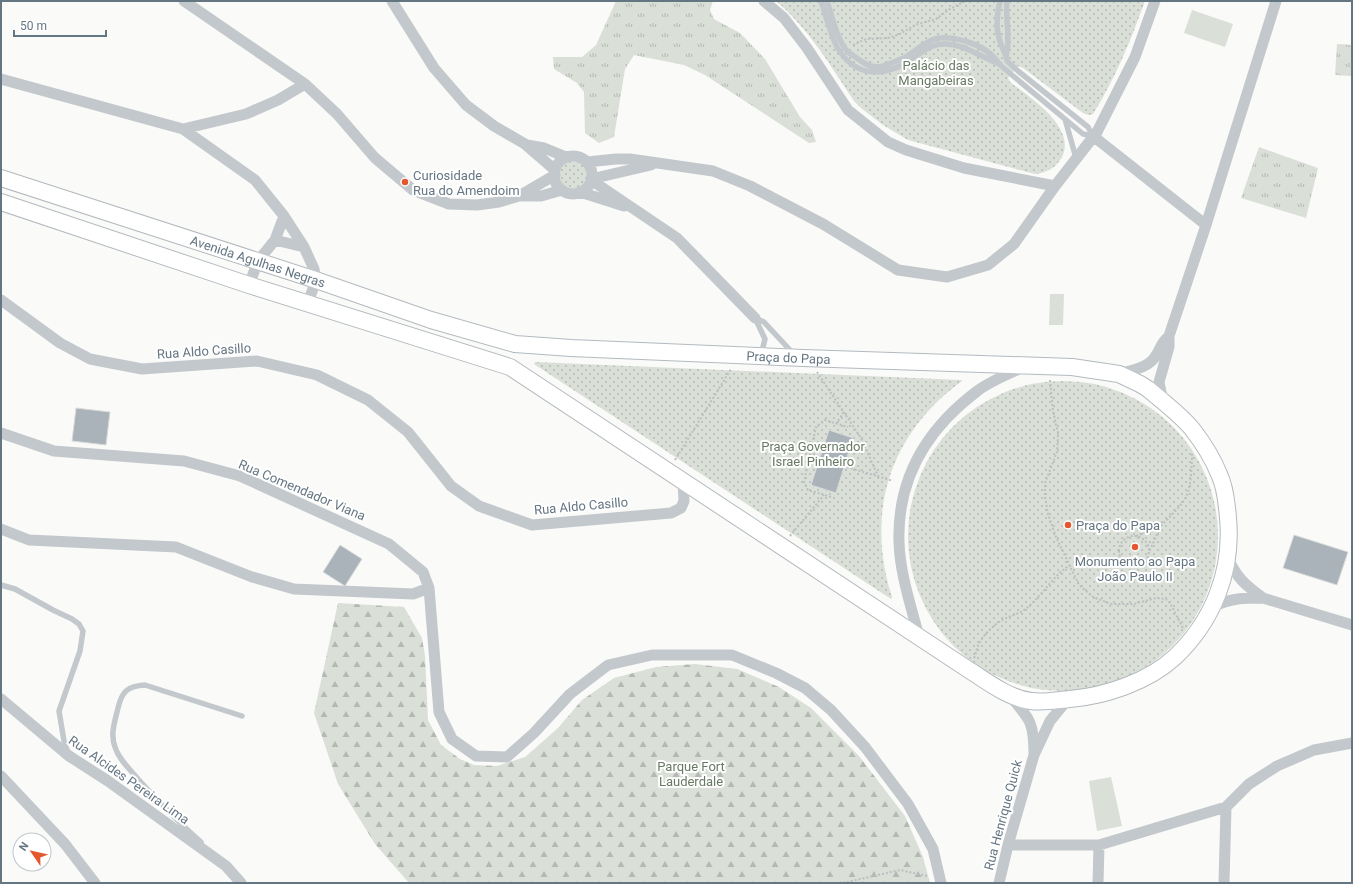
<svg xmlns="http://www.w3.org/2000/svg" width="1353" height="884" viewBox="0 0 1353 884" font-family="Roboto,sans-serif">
	<style>
		.grass { fill: url(#grass-tufts) }
		.forest { fill: url(#forest-firs) }
		.park { fill: url(#park-dots) }
		.pitch { fill: #dadfd7 }
		.building { fill: #aab3b9; stroke: #dcdcda }
		.lines { fill: none; stroke-linecap: round; stroke-linejoin: round }
		.secondary-casing { stroke: #b3babf; stroke-width: 18 }
		.path { stroke: #bbbfc2; stroke-width: 2; stroke-dasharray: 2 2; stroke-linecap: butt }
		.lane { stroke: #c3c8cc; stroke-width: 5.5 }
		.street { stroke: #c3c8cc; stroke-width: 11 }
		.secondary { stroke: #fff; stroke-width: 16 }
		.poi-dot { fill: #e4572e; stroke: #fff; stroke-width: 1.5 }
		.labels { text-anchor: middle; dominant-baseline: central; stroke-width: 4; stroke-linejoin: round; paint-order: stroke }
		.park-label { font-size: 13px; fill: #687a64; stroke: #fff }
		.poi-label { font-size: 13px; fill: #657683; stroke: #fff; text-anchor: start }
		.street-label { font-size: 13px; fill: #657683; stroke: #fff }
	</style>
	<defs>
		<pattern id="grass-tufts" width="24" height="20" patternUnits="userSpaceOnUse"><rect width="24" height="20" fill="#dadfd7"/><path d="M3 7l-1-3M5 7V3M7 7l1-3M15 17l-1-3M17 17v-4M19 17l1-3" fill="none" stroke="#b4b9b4"/></pattern>
		<pattern id="forest-firs" width="22" height="20" patternUnits="userSpaceOnUse"><rect width="22" height="20" fill="#dadfd7"/><path d="M5 1l3.5 6h-7zM16 11l3.5 6h-7z" fill="#b4b9b4"/></pattern>
		<pattern id="park-dots" width="8" height="8" patternUnits="userSpaceOnUse"><rect width="8" height="8" fill="#dadfd7"/><path d="M2 2h.1M6 6h.1" fill="none" stroke="#b4b9b4" stroke-width="1.8" stroke-linecap="round"/></pattern>
	</defs>
	<rect width="100%" height="100%" fill="#fafaf8"/>
	<!-- grass -->
	<path class="grass" d="M616,1H713L710,10L714,19L740,33L765,59L800,117L812,130L816,142L809,143L705,75L684,65L634,55L625,69L614,137L599,143L585,133L584,92L577,83L554,69L553,57H582L596,45Z
		M1337,44L1352,45V76L1335,75Z
		M1259,147L1318,168L1306,218L1241,198Z"/>
	<!-- forest -->
	<path class="forest" d="M338,603L404,607L422,638L425,656L428,720L441,745L460,759L474,765L497,766L525,757L558,728L582,700L614,678L656,667L695,664L737,669L779,687L811,708L859,756L905,816L923,857L930,883H409L375,844L338,784L314,713Z"/>
	<!-- park -->
	<path class="park" d="M776,1H1145C1131,40 1115,79 1093,114L1089,115L1083,113L1023,68L1018,66L1008,78L1010,82C1029,97 1077,127 1062,157C1056,168 1046,173 1035,174L908,140L883,125L861,108L854,101C830,65 809,29 776,1Z
		M559 175a14 14 0 1 1 28 0a14 14 0 1 1-28 0Z
		M535,362L961,380L962,381C889,434 865,513 892,597L891,599L885,595L534,364Z
		M908 536a155 155 0 1 1 310 0a155 155 0 1 1-310 0Z"/>
	<!-- pitch -->
	<path class="pitch" d="M1192,10L1233,24L1225,47L1184,33Z
		M1050,294H1064L1063,325H1049Z
		M1111,777L1122,826L1097,831L1089,781Z"/>
	<!-- building -->
	<path class="building" d="M76,408L110,412L106,445L72,441Z
		M829,430L853,438L836,493L811,485Z
		M1294,535L1348,552L1337,585L1283,568Z
		M340,545L362,559L345,586L323,572Z"/>
	<g class="lines">
		<defs>
			<g id="secondary">
				<path id="s1" d="M1,178L316,280L431,320L515,344L571,348L803,358L1072,367L1119,374L1140,384L1148,389C1162,401 1181,415 1193,430C1203,443 1213,459 1219,474C1225,486 1227,505 1228,518C1233,571 1213,621 1175,657C1148,682 1105,696 1070,699C1057,700 1043,703 1031,701C1008,698 988,682 969,670L510,367L249,285L1,202"/>
			</g>
		</defs>
		<!-- secondary casing -->
		<use href="#secondary" class="secondary-casing"/>
		<!-- path -->
		<path class="path" d="M853,45L866,39L888,38L900,34L915,25L936,19L950,9L965,1
			M817,372L861,438L878,476
			M1050,380L1053,411L1058,433L1057,452L1045,483V497L1048,514L1056,537L1079,585L1093,597L1111,604H1134L1156,598L1166,599L1170,603L1183,628
			M836,424L844,412
			M675,460L731,369
			M847,467L893,481
			M831,497L808,490L804,482L816,427L825,420L848,427
			M1161,526C1170,516 1181,507 1187,495C1191,485 1192,465 1192,454
			M790,536L824,495
			M1136,536L1161,526L1149,552
			M1119 551a15 15 0 1 1 30 0a15 15 0 1 1-30 0Z
			M974,658C976,654 976,650 978,646C983,635 993,625 1004,619C1012,615 1022,613 1028,607C1043,594 1053,576 1070,565
			M843,883L900,870L927,876"/>
		<!-- lane -->
		<path class="lane" d="M821,1C826,16 830,33 837,47C853,75 879,78 906,63C917,56 929,44 943,44C964,43 981,58 1000,64
			M827,1C832,16 837,40 848,52C852,55 857,58 861,61C865,64 872,67 878,67C886,66 896,61 904,58C915,52 924,42 935,39C945,36 958,39 968,42C981,46 993,54 1000,65L1083,134L1093,136
			M1000,1C995,23 996,36 1006,56C1011,38 1005,19 1007,1
			M1006,56L1007,61L1018,71L1088,127L1093,136
			M1065,119L1076,158
			M761,355L765,339L755,318L764,322L790,350L795,353
			M1,585L15,589L53,610L72,619L79,624L83,631L80,651L59,711L64,741L68,753
			M201,842C178,822 158,801 138,779C130,769 119,760 115,747C110,734 115,721 118,708C122,691 128,686 145,685L242,716"/>
		<!-- street -->
		<path class="street" d="M184,1L305,84L337,114L375,158L413,190L449,204L477,205L499,202L519,196L555,175
			M392,1L434,68L466,105L494,126L525,144L555,170
			M764,1L784,18L807,48L848,110L888,142L906,150L964,168L1055,186
			M1,79L183,129L246,114L278,100L305,84
			M183,129L255,180L284,216L304,247L314,269L316,280L308,303
			M1093,136L1206,225
			M527,145L544,148L566,157
			M554 175a19 19 0 1 1 38 0a19 19 0 1 1-38 0Z
			M587,162L616,159H630L713,171L750,186L823,224L898,270L947,277L988,265L1014,244L1055,186L1097,132L1135,57L1155,1
			M591,179L651,165
			M591,180L677,238L755,318
			M580,192L624,206
			M520,196H541L562,190
			M275,240L304,247
			M249,285L258,261L275,240L284,216
			M1,300L60,343L90,359L142,369L257,361L317,375L368,400L408,432L451,486L479,506L532,525L671,513L681,508L684,501L683,481
			M1169,336L1206,225L1276,1
			M1119,374C1131,370 1148,368 1155,357C1162,347 1159,345 1169,336V347L1159,382L1163,402
			M1,433L54,451L184,461L240,476L389,544L423,572L429,588L439,712L452,739L476,756L507,757L534,733L570,694L608,665L652,655H732L776,673L805,688L831,710L865,747L908,804L933,849L941,883
			M1,529L29,540L176,547L252,577L294,589L413,594L429,588
			M1263,598L1352,625
			M1214,606C1233,598 1242,598 1263,598C1244,584 1238,579 1227,557
			M919,637C911,606 900,574 899,542C897,478 926,430 976,392C990,381 1008,374 1024,367
			M1010,696C1031,720 1034,723 1034,755L1050,721L1068,699
			M1,699L69,756L108,781L226,866L241,883
			M1,776L65,844L95,883
			M1008,845H1099L1226,807L1249,784L1277,766L1314,750L1352,743
			M999,883L1008,845L1034,755
			M1098,883L1099,845
			M1224,883L1226,807"/>
		<!-- secondary -->
		<use href="#secondary" class="secondary"/>
	</g>
	<!-- markers -->
	<g class="poi-dot">
		<circle cx="405" cy="182" r="4"/>
		<circle cx="1068" cy="525" r="4"/>
		<circle cx="1135" cy="547" r="4"/>
	</g>
	<g class="labels">
		<!-- park labels -->
		<g class="park-label">
			<text x="936" y="65">Palácio das<tspan x="936" dy="15">Mangabeiras</tspan></text>
			<text x="813" y="446">Praça Governador<tspan x="813" dy="15">Israel Pinheiro</tspan></text>
			<text x="691" y="766">Parque Fort<tspan x="691" dy="15">Lauderdale</tspan></text>
		</g>
		<!-- poi labels -->
		<g class="poi-label">
			<text x="413" y="175">Curiosidade<tspan x="413" dy="15">Rua do Amendoim</tspan></text>
			<text x="1076" y="525">Praça do Papa</text>
			<text x="1135" y="561" text-anchor="middle">Monumento ao Papa<tspan x="1135" dy="15">João Paulo II</tspan></text>
		</g>
		<!-- street labels -->
		<g class="street-label">
			<text stroke="none"><textPath href="#s1" startOffset="270">Avenida Agulhas Negras</textPath></text>
			<text transform="translate(204 351) rotate(-4)">Rua Aldo Casillo</text>
			<text stroke="none"><textPath href="#s1" startOffset="814">Praça do Papa</textPath></text>
			<text transform="translate(302 490) rotate(23)">Rua Comendador Viana</text>
			<text transform="translate(581 506) rotate(-5)">Rua Aldo Casillo</text>
			<text transform="translate(129 780) rotate(35)">Rua Alcides Pereira Lima</text>
			<text transform="translate(1003 815) rotate(-75)">Rua Henrique Quick</text>
		</g>
	</g>
	<!-- border -->
	<rect width="1353" height="884" fill="none" stroke="#657683" stroke-width="4"/>
	<!-- north arrow -->
	<g transform="translate(32 852) rotate(304)"><circle r="19" fill="#ffffff" stroke="#c1c8cd"/>
	<path d="M0-3L7 15L0 10L-7 15Z" fill="#e4572e"/>
	<text y="-6" font-size="11" font-weight="bold" text-anchor="middle" fill="#657683">N</text>
	</g>
	<!-- scale -->
	<path d="M14 30v6h92v-6" fill="none" stroke="#657683" stroke-width="2"/>
	<text x="20" y="30" font-size="12" fill="#657683" stroke="#ffffff" stroke-width="3" paint-order="stroke">50 m</text>
</svg>
